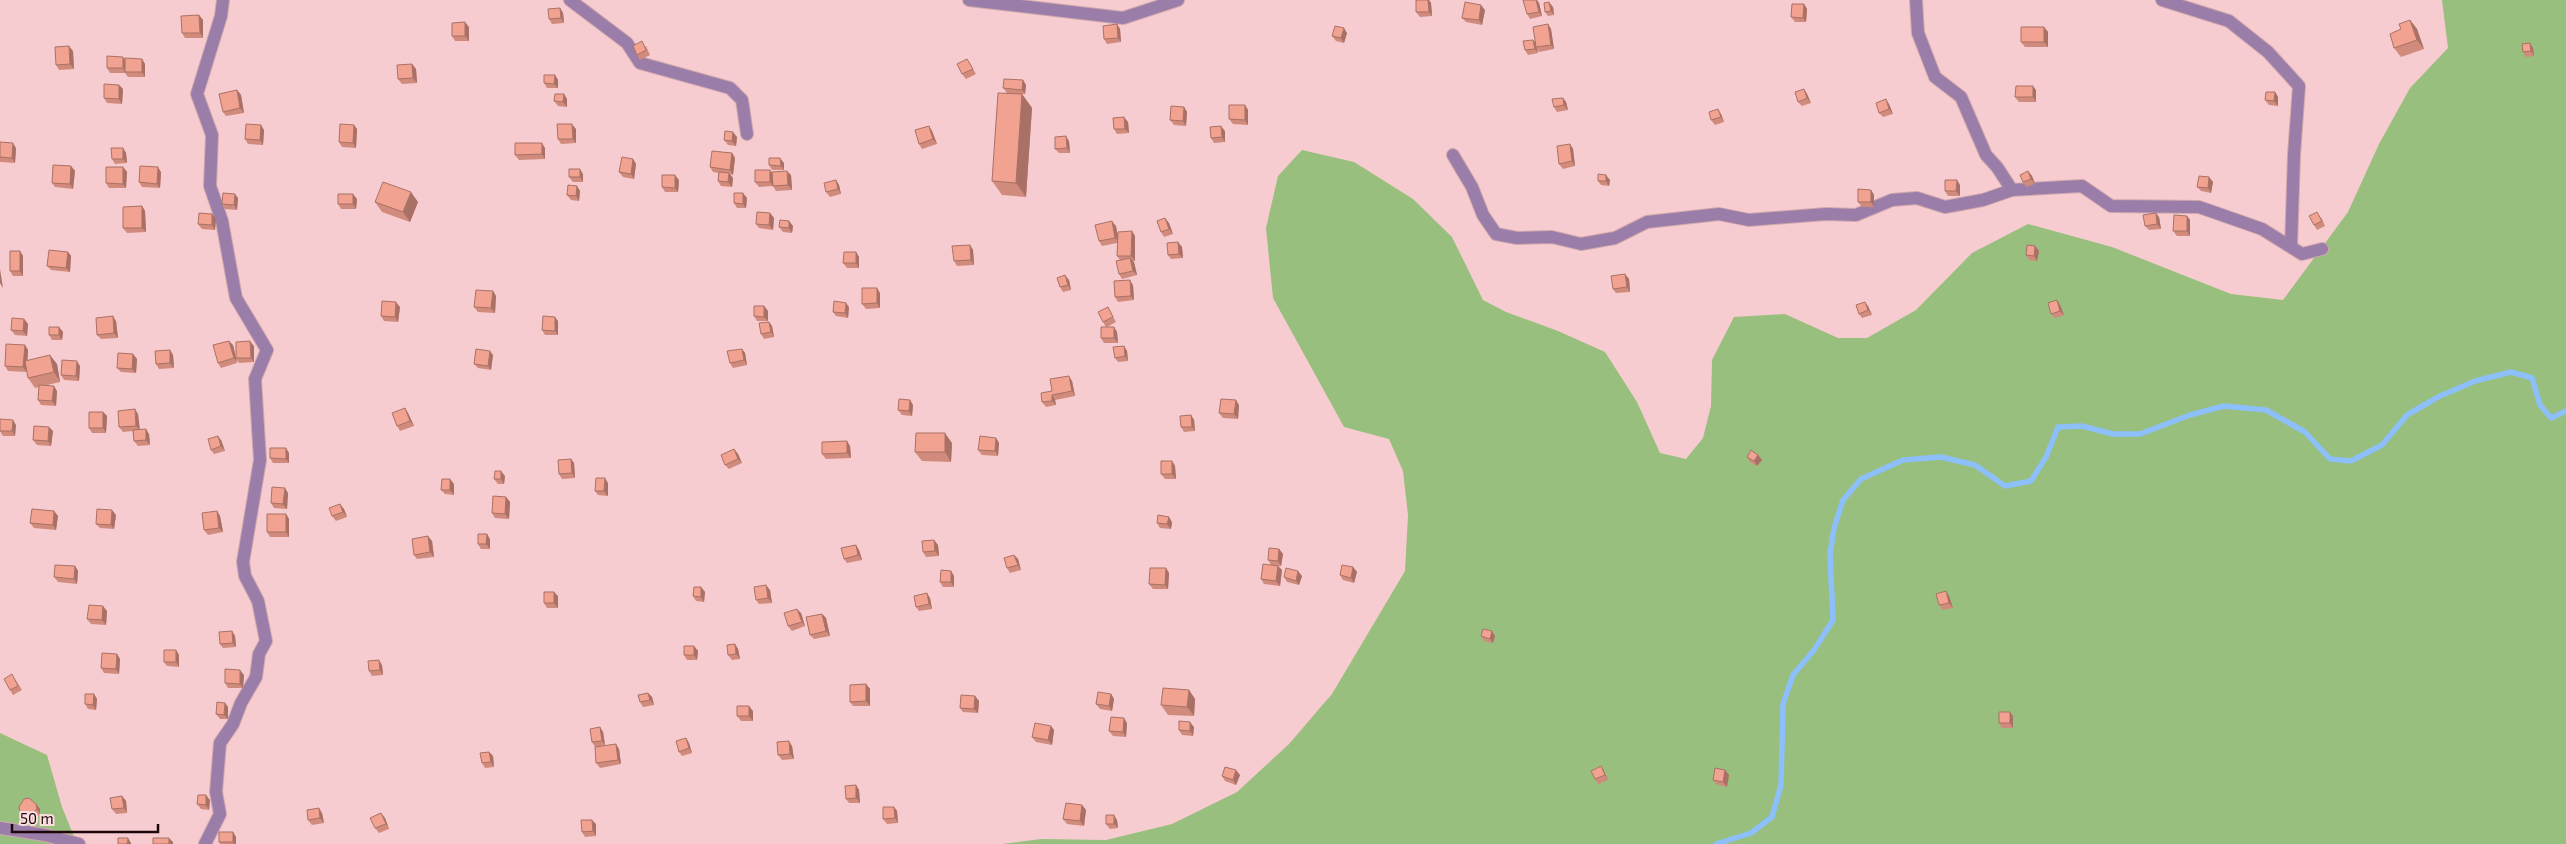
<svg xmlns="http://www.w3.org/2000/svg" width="2566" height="844" viewBox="0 0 2566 844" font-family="'Exo 2',sans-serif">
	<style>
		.grass { fill: #98bf7d }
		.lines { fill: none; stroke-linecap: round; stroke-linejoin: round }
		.stream { stroke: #8dbffa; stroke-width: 5.5 }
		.minor-casing { stroke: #d0a8ac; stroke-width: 14 }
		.minor { stroke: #9a7ea9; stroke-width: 12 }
		.wall { fill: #d08b7c }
		.shaded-wall { fill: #a97165 }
		.building { fill: #f2a290; stroke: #a97165 }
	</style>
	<rect width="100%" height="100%" fill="#f7ccd0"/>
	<!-- grass -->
	<path class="grass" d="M2442,0H2566V844H1002L1041,839L1106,840L1172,824L1237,792L1289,744L1332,694L1405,571L1408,515L1403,471L1389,439L1344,427L1273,298L1266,228L1278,176L1302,150L1354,162L1413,199L1452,237L1483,300L1506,312L1558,331L1605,352L1637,402L1660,453L1686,459L1703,438L1711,406L1712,360L1734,317L1785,314L1838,338H1867L1916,310L1972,253L2028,224L2112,247L2231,294L2283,300L2348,212L2379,144L2410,88L2448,48Z
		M0,733L47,755L62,807L77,844H0Z"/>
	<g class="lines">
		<!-- stream -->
		<path class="stream" d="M1716,844L1751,833L1772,817L1781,785L1783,704L1793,675L1814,650L1833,620L1830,554L1834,528L1843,500L1861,479L1903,460L1941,457L1975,465L2005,486L2031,481L2046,457L2058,427L2082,426L2113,434H2140L2190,415L2224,406L2266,410L2305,432L2330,459L2351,461L2382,445L2407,415L2438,397L2475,381L2511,372L2532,378L2540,405L2551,418L2566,411"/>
		<defs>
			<path id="minor" d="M570,0L627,43L640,63L730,88L742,100L747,134
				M969,0L1123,18L1178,0
				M1916,0L1918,33L1935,77L1961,97L1986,155L1997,167L2012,190
				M2162,0L2229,21L2268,52L2299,86L2294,155L2291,247
				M1453,155L1472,187L1483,215L1496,234L1517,238L1552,237L1581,244L1615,238L1647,222L1719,214L1749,220L1826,214L1856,215L1892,200L1917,198L1945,207L1983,200L2012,190L2082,186L2111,206L2199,207L2262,229L2302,254L2322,249
				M0,828L45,835L79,844
				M205,844L220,814L216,792L220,743L233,724L241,703L256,677L259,654L266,641L258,601L245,576L243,562L260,460L255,379L267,350L236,298L222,221L210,186L212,135L197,94L221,16L223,0"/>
		</defs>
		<!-- minor casing -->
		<use href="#minor" class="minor-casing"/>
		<!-- minor -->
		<use href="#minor" class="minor"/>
	</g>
	<!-- wall -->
	<path class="wall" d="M1416,0H1429L1431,3L1432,16L1420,17L1416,12Z
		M1539,3L1542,16L1530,19L1527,14Z
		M1804,4L1807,9L1806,22H1795L1791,17Z
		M1553,7L1554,15L1548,16L1545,12Z
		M560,8L563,13L564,23L552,24L549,19Z
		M1485,10L1482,25L1466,22L1462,18Z
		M199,15L203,20V38H185L182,33Z
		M2410,20L2417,29L2424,49L2401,57L2394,48L2401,29Z
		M1117,24L1120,29L1121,42L1107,44L1104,39Z
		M1548,24L1551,29L1554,49L1539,52L1537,49L1538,53L1528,55L1525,50L1535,42Z
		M469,27V41H455L452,36Z
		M2044,27L2048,32V47H2025L2021,42Z
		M1347,33L1344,43L1336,41L1332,36Z
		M2530,43L2533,48L2534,56L2526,57L2523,52Z
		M646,46L650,55L640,60L637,55Z
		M73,51L74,69L59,70L56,65Z
		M125,59H142L145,64V77H128L125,73H110L107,68Z
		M967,59L976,74L966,79L962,74Z
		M412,64L416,69L417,83L402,84L398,79Z
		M555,75L558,80V88H547L544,83Z
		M1023,80L1026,85L1025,94H1022L1032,108L1026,197L1002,195L992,181L1007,93L1003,88Z
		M119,85L123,89L122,104L107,103L104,98Z
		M1804,89L1807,94L1811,103L1802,106L1798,102Z
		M237,90L241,95L244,113L226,116L223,112Z
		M2036,90V102H2019L2015,97Z
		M2275,92L2278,97V106L2269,105L2265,100Z
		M564,94L567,99V107L558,106L554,101Z
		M1563,98L1566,102L1568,110L1557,112L1554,107Z
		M1889,104L1893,114L1883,117L1879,113Z
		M1245,105L1248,110V125L1233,124L1229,119Z
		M1184,107L1187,112L1186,126L1174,125L1170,120Z
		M1721,114L1724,122L1715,125L1711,120Z
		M1128,122L1129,133L1117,134L1114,129Z
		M354,125L357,129L356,148L342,147L339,142Z
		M929,126L932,131L937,144L922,149L919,144Z
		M576,129V143L561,144L558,139Z
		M264,130L263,145L248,144L245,139Z
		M1225,131V142L1214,143L1211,138Z
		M737,137L736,146L728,145L724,140Z
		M1069,141L1070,153H1059L1055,149Z
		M0,142L16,148L15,163L0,162Z
		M1570,144L1573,149L1575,166L1563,169L1559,164Z
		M123,148L126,153L127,163L115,164L112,159Z
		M545,148V159L519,160L515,155Z
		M732,153L735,158L733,175L730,174L733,178L732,187L721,186L718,181L719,173L713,172L710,167Z
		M633,159L636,164L634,179L623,177L619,172Z
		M784,163V170H772L769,165Z
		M71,166L75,171L73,189L55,187L52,183Z
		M123,167L127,172L126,188H109L106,183Z
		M770,170L772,173L791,175L792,190L776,191L773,186L759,187L755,182Z
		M2028,171L2032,176L2035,184L2026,187L2023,182Z
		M161,172L160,188L142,187L139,182Z
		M583,174V182H573L569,177Z
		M2209,177L2213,182L2211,193L2201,191L2197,187Z
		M679,180L678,192H665L662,187Z
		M836,180L839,185L841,194L830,197L826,192Z
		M1610,180L1609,186L1601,185L1598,181Z
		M1960,185V196H1948L1945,191Z
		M577,186L580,191L579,201L571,200L567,195Z
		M1871,190L1874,195V207H1862L1858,202Z
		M238,198L237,210L225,209L222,204Z
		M747,198L746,208H737L734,203Z
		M357,199L356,209H341L338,204Z
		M375,202H418L410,222L382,212Z
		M142,206L145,211L146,232L127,233L123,228Z
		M770,213L774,218L773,230L759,228L756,224Z
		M212,214L216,219L215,230L202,229L198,224Z
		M2187,216L2190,220V236H2177L2173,231Z
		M2159,217L2161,229L2149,230L2145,226Z
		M2321,217L2325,226L2317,230L2314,225Z
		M789,221L793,226L792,233L783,232L779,227Z
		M1169,223L1173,234L1164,237L1161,232Z
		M1116,226L1117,235L1132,231L1135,236V261H1132L1134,262L1137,275L1122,279L1119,274L1120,260L1117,256V243L1102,246L1099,241Z
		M1178,242L1182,247L1183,258L1171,259L1168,255Z
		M970,245L973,250L974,265L957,266L954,261Z
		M2035,246L2039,251L2037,261L2029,260L2026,255Z
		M20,251L23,256V276H13L10,271Z
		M68,252L71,256L70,272L51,270L47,266Z
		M856,252L859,257V268H847L843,263Z
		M1625,274L1629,279L1630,292L1616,293L1613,289Z
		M1069,280L1071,290L1063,292L1060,287Z
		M1133,285L1134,300L1118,302L1115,297Z
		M493,291L496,296L495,313L478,312L474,307Z
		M880,293V308L866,309L862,304Z
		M2057,300L2060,305L2064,315L2055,318L2051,314Z
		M764,306L768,311V321H757L754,316Z
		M1868,306L1872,315L1862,318L1859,314Z
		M400,307L398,322L384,321L381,316Z
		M849,307L848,318L836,316L833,312Z
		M1108,307L1116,322L1107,327H1114L1117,332L1118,343H1104L1101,338L1106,327L1103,322Z
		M24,319L28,324L27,336L15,335L11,330Z
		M116,321L118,338L101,339L97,335Z
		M558,321V335H545L542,330Z
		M769,322L772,326L774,337L764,339L761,334Z
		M59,327L63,332L62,340H52L49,335Z
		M25,345L28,350L27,360L57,364L60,382L43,386L57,391L56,406L41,405L38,400L39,387L35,388L28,378L27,370V372L8,371L5,366Z
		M233,345L236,357L254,346V362L239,363L236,359L237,363L221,368L218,363Z
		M1124,346L1127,351L1128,361L1118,362L1115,358Z
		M742,349L745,353L747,365L733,368L730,363Z
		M170,350L173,355L174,368L159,369L156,364Z
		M133,354L137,359L136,373L121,372L117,368Z
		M493,355L491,370L478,368L474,364Z
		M80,366L79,381L64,380L61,375Z
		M1072,381L1075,396L1055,400L1056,405L1046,407L1042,402L1052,391Z
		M910,400L913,405L912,416L902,415L898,410Z
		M1239,405L1238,419L1223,418L1219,413Z
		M405,408L408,413L414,426L400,431L397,426Z
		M103,412L107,416L106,433H92L89,428Z
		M138,414L139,430L149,434L150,445L138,446L134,441L133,431L123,432L119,427Z
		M1191,415L1194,420L1195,431L1184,432L1181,427Z
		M16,425L15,436H3L0,431Z
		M53,431L51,446L37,445L33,440Z
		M996,438L999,443L998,456L982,455L978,450Z
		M221,440L225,451L214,454L211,450Z
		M952,443L951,462L922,461L915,452Z
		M850,446L851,458L826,459L822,454Z
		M734,449L738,454L742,463L729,469L725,465Z
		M289,453V463H273L270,458Z
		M1758,455L1762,460L1757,466L1750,462L1747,457Z
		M571,459L574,463L575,478L562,479L559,474Z
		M1172,461L1175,466L1176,479H1165L1161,474Z
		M505,476L504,484H498L494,479Z
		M450,479L454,484V495L445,494L441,490Z
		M608,483V496L598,495L595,491Z
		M288,493L287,509L274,508L271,503Z
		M506,497L510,502L509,519L495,518L492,513Z
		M344,509L347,517L336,521L332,516Z
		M54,511L58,516L56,530L34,528L30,523Z
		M217,511L220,516L223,532L208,535L204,530Z
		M286,514L289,519V537H270L267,532Z
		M116,515L114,529L100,528L96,524Z
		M1172,522L1171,529L1160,528L1157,523Z
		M490,539V549H481L478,544Z
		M934,540L938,545L939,556L926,557L923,552Z
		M432,541L434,557L417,559L414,555Z
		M1279,549L1283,554L1281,566H1278L1282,570L1280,586L1264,584L1261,579L1271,565L1268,560Z
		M859,550L862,560L847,563L844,559Z
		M1014,555L1018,559L1021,570L1010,573L1007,568Z
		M75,566L78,571L77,584L58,582L54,577Z
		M1353,567L1357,572L1354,583L1343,580L1340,575Z
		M1166,568L1169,573L1168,589H1153L1149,584Z
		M951,571L954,576V587H943L940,582Z
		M1302,576L1299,585L1287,582L1284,577Z
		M701,587L705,592L704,602L696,601L693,596Z
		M770,590L772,603L759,604L756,600Z
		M558,596V608H547L544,603Z
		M1949,596L1953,608L1943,610L1939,605Z
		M930,598L932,609L919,611L916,607Z
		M107,611L106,625L91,624L87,619Z
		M801,613L805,626L792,631L788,626Z
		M822,614L826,618L830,636L814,639L810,635Z
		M232,631L235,636L236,647L223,648L220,644Z
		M1492,631L1495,636L1493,643L1484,641L1481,636Z
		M735,644L738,649L740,659L732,660L728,655Z
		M694,646L698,651L697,660H687L684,655Z
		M176,650L179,655V667L167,666L164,662Z
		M117,654L120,659L119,674L104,673L101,668Z
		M382,665L383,675L372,676L369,671Z
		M244,675L243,688H228L225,683Z
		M15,679L22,690L13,695L10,690Z
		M866,684L870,689V706H853L850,702Z
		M1189,690L1195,699L1194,716L1168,715L1161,705Z
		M648,693L652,697L654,705L643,707L640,702Z
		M94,694L97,699L96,710L88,709L85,704Z
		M1111,694L1114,699L1112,711L1100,709L1096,704Z
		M975,696L979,701L978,713L963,712L960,708Z
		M225,703L228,707V719H220L216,714Z
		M753,711V721H741L737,716Z
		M2013,716V728H2002L1999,723Z
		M1127,723L1126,737L1113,736L1109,731Z
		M1051,726L1054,730L1052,745L1036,742L1032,737Z
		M600,727L603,732L605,745L595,747L592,742Z
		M1194,727L1193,736L1182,735L1179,730Z
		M686,738L689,743L692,753L682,756L679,752Z
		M792,746L794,759L782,760L778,755Z
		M619,749L621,764L600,768L596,763Z
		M489,752L493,756L494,767L485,768L482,763Z
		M1725,770L1729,775L1727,787L1716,784L1713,780Z
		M1604,771L1608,780L1598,784L1595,779Z
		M1240,775L1236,785L1225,781L1222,776Z
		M856,785L859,790L860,803H849L846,799Z
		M122,796L126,801L127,813L116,814L112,809Z
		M210,800L209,810L201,809L197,804Z
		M36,804L40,809V814L33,821L24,817L20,812Z
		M1082,805L1086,810L1084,826L1067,824L1063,819Z
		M894,807L897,811L898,823L887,824L883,819Z
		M322,813L324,823L312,825L308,820Z
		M385,818L389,829L379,833L375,828Z
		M1117,820L1118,828L1110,829L1106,824Z
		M596,824V836L585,837L582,832Z
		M233,832L236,837V844H220L219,842Z"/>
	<!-- shaded-wall -->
	<path class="shaded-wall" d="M1428,0H1429L1431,3L1432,16L1429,12Z
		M1536,0H1537L1539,3L1542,16L1539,12Z
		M1549,2L1553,7L1554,15L1551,11Z
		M1804,4L1807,9L1806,22L1803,18Z
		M1481,5L1485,10L1482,25L1479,20Z
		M560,8L563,13L564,23L561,18Z
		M199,15L203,20V38L200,33Z
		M2410,20L2417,29L2424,49L2417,40Z
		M465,22L469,27V41L465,36Z
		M1117,24L1120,29L1121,42L1118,38Z
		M1548,24L1551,29L1554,49L1551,45Z
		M2044,27L2048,32V47L2044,42Z
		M1344,28L1347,33L1344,43L1341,38Z
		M1533,40L1537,44L1536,47L1537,49L1538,53L1535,49Z
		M2530,43L2533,48L2534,56L2531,51Z
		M69,46L73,51L74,69L70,64Z
		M123,57L127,62L125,72L123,68Z
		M142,59L145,64V77L142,72Z
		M412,64L416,69L417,83L413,78Z
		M555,75L558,80V88L554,84Z
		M1023,80L1026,85L1025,94L1022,90Z
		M119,85L123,89L122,104L119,99Z
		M2033,86L2036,90V102L2033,97Z
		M1804,89L1807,94L1811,103L1807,98Z
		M237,90L241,95L244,113L240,108Z
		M2275,92L2278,97V106L2274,101Z
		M564,94L567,99V107L563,102Z
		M1022,94L1032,108L1026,197L1016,183Z
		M1563,98L1566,102L1568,110L1564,105Z
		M1886,99L1889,104L1893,114L1889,109Z
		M1245,105L1248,110V125L1245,120Z
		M1184,107L1187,112L1186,126L1183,121Z
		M1718,109L1721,114L1724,122L1721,117Z
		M1124,117L1128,122L1129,133L1125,129Z
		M572,124L576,129V143L573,139Z
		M261,125L264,130L263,145L260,140Z
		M354,125L357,129L356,148L353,143Z
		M929,126L932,131L937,144L933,139Z
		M1221,126L1225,131V142L1222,137Z
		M733,132L737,137L736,146L732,141Z
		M1066,136L1069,141L1070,153L1067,148Z
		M13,143L16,148L15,163L12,158Z
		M542,143L545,148V159L542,154Z
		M1570,144L1573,149L1575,166L1572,161Z
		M123,148L126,153L127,163L123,159Z
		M732,153L735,158L733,175L730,170Z
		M780,158L784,163V170L781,166Z
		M633,159L636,164L634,179L631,174Z
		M71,166L75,171L73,189L70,184Z
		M123,167L127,172L126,188L123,184Z
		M158,167L161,172L160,188L157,184Z
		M580,169L583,174V182L580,177Z
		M770,170L773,174V186L770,182Z
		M787,171L791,175L792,190L788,185Z
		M2028,171L2032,176L2035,184L2031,179Z
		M729,173L733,178L732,187L728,182Z
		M675,175L679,180L678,192L675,188Z
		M1606,175L1610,180L1609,186L1606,181Z
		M2209,177L2213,182L2211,193L2208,188Z
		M836,180L839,185L841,194L838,189Z
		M1957,180L1960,185V196L1956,191Z
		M577,186L580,191L579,201L576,196Z
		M1871,190L1874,195V207L1871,202Z
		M411,192L418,202L410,222L403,212Z
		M743,193L747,198L746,208L743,204Z
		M235,194L238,198L237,210L234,205Z
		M353,194L357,199L356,209L353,204Z
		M142,206L145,211L146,232L142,228Z
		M770,213L774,218L773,230L769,225Z
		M2156,213L2159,217L2161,229L2157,224Z
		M212,214L216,219L215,230L212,225Z
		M2187,216L2190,220V236L2187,231Z
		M1165,218L1169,223L1173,234L1169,229Z
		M789,221L793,226L792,233L789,228Z
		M1112,221L1116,226L1119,242L1115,238Z
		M1132,231L1135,236V261L1131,256Z
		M1178,242L1182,247L1183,258L1179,254Z
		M970,245L973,250L974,265L971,260Z
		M2035,246L2039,251L2037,261L2034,256Z
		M20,251L23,256V276L20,271Z
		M68,252L71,256L70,272L66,268Z
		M856,252L859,257V268L856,263Z
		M1130,258L1134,262L1137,275L1133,271Z
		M0,269L3,288L0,283Z
		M1625,274L1629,279L1630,292L1627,287Z
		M1065,275L1069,280L1071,290L1068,285Z
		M1130,280L1133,285L1134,300L1131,296Z
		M877,288L880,293V308L877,303Z
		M493,291L496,296L495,313L491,308Z
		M2057,300L2060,305L2064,315L2060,311Z
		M396,302L400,307L398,322L395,317Z
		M1865,302L1868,306L1872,315L1868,310Z
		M846,303L849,307L848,318L845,313Z
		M764,306L768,311V321L764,317Z
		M113,316L116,321L118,338L114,333Z
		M555,317L558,321V335L555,331Z
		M24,319L28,324L27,336L23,331Z
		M769,322L772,326L774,337L771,332Z
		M59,327L63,332L62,340L59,335Z
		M1114,327L1117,332L1118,343L1114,338Z
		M229,341L233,345L237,363L234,358Z
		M250,341L254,346V362L251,358Z
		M25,345L28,350L27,372L23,367Z
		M1124,346L1127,351L1128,361L1125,356Z
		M742,349L745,353L747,365L744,360Z
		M170,350L173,355L174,368L170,363Z
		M490,351L493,355L491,370L488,366Z
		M133,354L137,359L136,373L132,369Z
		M50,355L57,364L60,382L54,372Z
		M77,361L80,366L79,381L76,376Z
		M1069,376L1072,381L1075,396L1072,391Z
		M54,386L57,391L56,406L52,401Z
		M1052,395L1055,400L1056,405L1052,401Z
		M910,400L913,405L912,416L909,411Z
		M1236,400L1239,405L1238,419L1234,414Z
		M405,408L408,413L414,426L410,421Z
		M135,409L138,414L140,430L136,426Z
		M103,412L107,416L106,433L103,428Z
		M1191,415L1194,420L1195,431L1192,427Z
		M13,420L16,425L15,436L12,431Z
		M49,427L53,431L51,446L48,441Z
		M146,429L149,434L150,445L146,440Z
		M945,433L952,443L951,462L945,452Z
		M218,436L221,440L225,451L221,446Z
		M996,438L999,443L998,456L995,451Z
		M847,441L850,446L851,458L847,453Z
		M286,448L289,453V463L286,459Z
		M734,449L738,454L742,463L738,459Z
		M1758,455L1762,460L1757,466L1754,461Z
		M571,459L574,463L575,478L572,473Z
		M1172,461L1175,466L1176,479L1172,474Z
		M501,471L505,476L504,484L501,479Z
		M605,478L608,483V496L604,491Z
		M450,479L454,484V495L450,490Z
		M285,488L288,493L287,509L283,504Z
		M506,497L510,502L509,519L505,514Z
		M340,504L344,509L347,517L343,512Z
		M112,510L116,515L114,529L111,525Z
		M54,511L58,516L56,530L53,525Z
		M217,511L220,516L223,532L219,528Z
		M286,514L289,519V537L286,532Z
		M1169,517L1172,522L1171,529L1167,524Z
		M487,534L490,539V549L486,544Z
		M428,536L432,541L434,557L430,552Z
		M934,540L938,545L939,556L935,551Z
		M856,545L859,550L862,560L858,555Z
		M1279,549L1283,554L1281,566L1278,561Z
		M1014,555L1018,559L1021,570L1018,565Z
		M75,566L78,571L77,584L74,579Z
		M1278,566L1282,570L1280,586L1276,581Z
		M1353,567L1357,572L1354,583L1351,578Z
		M1166,568L1169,573L1168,589L1165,585Z
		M951,571L954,576V587L951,582Z
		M1298,571L1302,576L1299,585L1296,581Z
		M766,585L770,590L772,603L768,598Z
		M701,587L705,592L704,602L701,597Z
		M1946,591L1949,596L1953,608L1949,603Z
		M554,592L558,596V608L554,603Z
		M927,593L930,598L932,609L929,604Z
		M103,606L107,611L106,625L102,620Z
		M797,609L801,613L805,626L802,622Z
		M822,614L826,618L830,636L826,631Z
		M232,631L235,636L236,647L233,643Z
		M1492,631L1495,636L1493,643L1490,639Z
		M735,644L738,649L740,659L736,654Z
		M694,646L698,651L697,660L694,655Z
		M176,650L179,655V667L176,662Z
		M117,654L120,659L119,674L116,669Z
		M379,660L382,665L383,675L380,670Z
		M240,670L244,675L243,688L240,684Z
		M866,684L870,689V706L866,701Z
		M1189,690L1195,699L1194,716L1187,707Z
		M648,693L652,697L654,705L650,700Z
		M94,694L97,699L96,710L93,705Z
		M1111,694L1114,699L1112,711L1109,706Z
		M975,696L979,701L978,713L974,709Z
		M225,703L228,707V719L224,715Z
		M749,706L753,711V721L749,716Z
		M2010,712L2013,716V728L2010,723Z
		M1124,718L1127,723L1126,737L1123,732Z
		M1190,722L1194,727L1193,736L1190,731Z
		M1051,726L1054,730L1052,745L1048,740Z
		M600,727L603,732L605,745L602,741Z
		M686,738L689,743L692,753L689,748Z
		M789,741L792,746L794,759L790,754Z
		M616,744L619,749L621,764L618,760Z
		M489,752L493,756L494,767L491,762Z
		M1601,766L1604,771L1608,780L1605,775Z
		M1236,770L1240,775L1236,785L1233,780Z
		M1725,770L1729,775L1727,787L1723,782Z
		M856,785L859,790L860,803L856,798Z
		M206,795L210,800L209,810L206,805Z
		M122,796L126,801L127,813L124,808Z
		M36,804L40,809V814L37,809Z
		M1082,805L1086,810L1084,826L1080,821Z
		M894,807L897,811L898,823L895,818Z
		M319,808L322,813L324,823L320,818Z
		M381,813L385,818L389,829L386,824Z
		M1114,815L1117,820L1118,828L1114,824Z
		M592,820L596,824V836L593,831Z
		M233,832L236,837V844H234L233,842Z
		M128,838L131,843V844H127Z
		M169,838L173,842V844H169Z"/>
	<!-- building -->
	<path class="building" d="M1416,0H1428L1429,12H1416Z
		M1523,0H1536L1539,12L1527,14Z
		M1465,2L1481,5L1479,20L1462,18Z
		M1549,2L1551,11L1545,12L1544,3Z
		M1792,4H1804L1803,18L1791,17Z
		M560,8L561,18L549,19L548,9Z
		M199,15L200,33H182L181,16Z
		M2410,20L2417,40L2394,48L2390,34L2401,29L2399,24Z
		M465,22V36H452V23Z
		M1117,24L1118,38L1104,39L1103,26Z
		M1548,24L1551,45L1536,47L1533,27Z
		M1335,26L1344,28L1341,38L1332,36Z
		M2021,27H2044V42H2021Z
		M1533,40L1535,49L1525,50L1523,41Z
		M642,41L646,50L637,55L633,46Z
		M2530,43L2531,51L2523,52L2522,44Z
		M69,46L70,64L56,65L55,47Z
		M107,56L123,57V68H107Z
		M125,58L142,59V72H125Z
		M967,59L973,69L962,74L957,64Z
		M412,64L413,78L398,79L397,65Z
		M544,75H555L554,84L544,83Z
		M1004,79L1023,80L1022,90L1003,88Z
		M104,84L119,85V99L104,98Z
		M2016,86H2033V97H2015Z
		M1804,89L1807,98L1798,102L1795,92Z
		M237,90L240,108L223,112L219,94Z
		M2266,92H2275L2274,101L2265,100Z
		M998,93L1022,94L1016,183L992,181Z
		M555,94H564L563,102L554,101Z
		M1563,98L1564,105L1554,107L1552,99Z
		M1886,99L1889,109L1879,113L1876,103Z
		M1229,105H1245V120L1229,119Z
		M1171,106L1184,107L1183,121L1170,120Z
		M1718,109L1721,117L1711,120L1709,112Z
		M1124,117L1125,129H1114L1113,118Z
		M246,124L261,125L260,140L245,139Z
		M340,124L354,125L353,143L339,142Z
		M557,124H572L573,139H558Z
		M929,126L933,139L919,144L915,130Z
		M1221,126L1222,137L1211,138L1210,127Z
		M725,131L733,132L732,141L724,140Z
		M1066,136L1067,148L1055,149V137Z
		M0,142L13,143L12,158L0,157Z
		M515,143H542V154L515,155Z
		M1570,144L1572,161L1559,164L1557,146Z
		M111,148H123V159H112Z
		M712,151L732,153L730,170L710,167Z
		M622,157L633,159L631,174L619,172Z
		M769,158H780L781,166L769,165Z
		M53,165L71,166L70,184L52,183Z
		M140,166L158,167L157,184L139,182Z
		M106,167H123V184L106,183Z
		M569,169H580V177H569Z
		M755,170H770V182H755Z
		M787,171L788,185L773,186L772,172Z
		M2028,171L2031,179L2023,182L2020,175Z
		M719,172L729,173L728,182L718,181Z
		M1598,174L1606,175V181H1598Z
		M662,175H675V188L662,187Z
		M2199,176L2209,177L2208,188L2197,187Z
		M836,180L838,189L826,192L824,183Z
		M1945,180H1957L1956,191H1945Z
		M383,182L411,192L403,212L375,202Z
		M568,185L577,186L576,196L567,195Z
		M1858,189L1871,190V202H1858Z
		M223,193L235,194L234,205L222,204Z
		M734,193H743V204L734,203Z
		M338,194H353V204H338Z
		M142,206V228H123V207Z
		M757,212L770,213L769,225L756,224Z
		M2317,212L2322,221L2314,225L2309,216Z
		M199,213L212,214V225L198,224Z
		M2156,213L2157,224L2145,226L2143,215Z
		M2174,215L2187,216V231H2173Z
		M1165,218L1169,229L1161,232L1157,221Z
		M780,220L789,221V228L779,227Z
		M1112,221L1115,238L1099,241L1095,225Z
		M1132,231L1131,256H1117L1118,232Z
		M1178,242L1179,254L1168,255L1167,243Z
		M970,245L971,260L954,261L952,246Z
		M2027,245L2035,246L2034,256L2026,255Z
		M49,250L68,252L66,268L47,266Z
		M10,251H20V271H10Z
		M844,252H856V263H843Z
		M1130,258L1133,271L1119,274L1116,261Z
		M1625,274L1627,287L1613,289L1611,276Z
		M1065,275L1068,285L1060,287L1057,278Z
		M1130,280L1131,296L1115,297L1114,281Z
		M862,288H877V303L862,304Z
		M476,290L493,291L491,308L474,307Z
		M2057,300L2060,311L2051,314L2048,303Z
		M382,301L396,302L395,317L381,316Z
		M834,301L846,303L845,313L833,312Z
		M1865,302L1868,310L1859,314L1856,305Z
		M754,306H764V317L754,316Z
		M1108,307L1113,317L1103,322L1098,312Z
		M113,316L114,333L97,335L96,318Z
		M543,316L555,317V331L542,330Z
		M12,318L24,319L23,331L11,330Z
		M769,322L771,332L761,334L759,323Z
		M49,327H59V335H49Z
		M1101,327H1114V338H1101Z
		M229,341L234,358L218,363L213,345Z
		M250,341L251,358H236V342Z
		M6,344L25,345L23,367L5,366Z
		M1124,346L1125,356L1115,358L1113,347Z
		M476,349L490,351L488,366L474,364Z
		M742,349L744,360L730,363L727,351Z
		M170,350V363L156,364L155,351Z
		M118,353L133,354L132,369L117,368Z
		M50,355L54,372L28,378L25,361Z
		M62,360L77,361L76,376L61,375Z
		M1069,376L1072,391L1052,395V401L1042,402L1041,393L1052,391L1050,379Z
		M39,385L54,386L52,401L38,400Z
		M899,399L910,400L909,411L898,410Z
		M1221,399L1236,400L1234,414L1219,413Z
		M405,408L410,421L397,426L392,413Z
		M135,409L136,426L119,427L118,411Z
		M89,412H103V428H89Z
		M1191,415L1192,427H1181L1180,416Z
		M0,419L13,420L12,431H0Z
		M34,426L49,427L48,441L33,440Z
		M146,429V440L134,441L133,430Z
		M916,433H945V452H915Z
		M218,436L221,446L211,450L208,439Z
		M980,436L996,438L995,451L978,450Z
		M847,441V453L822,454V442Z
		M270,448H286V459L270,458Z
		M734,449L738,459L725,465L721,455Z
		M1751,450L1758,455L1754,461L1747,457Z
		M571,459L572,473L559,474L558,460Z
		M1161,461H1172V474H1161Z
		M495,471H501V479H494Z
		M596,478H605L604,491H595Z
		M442,479H450V490H441Z
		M272,487L285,488L283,504L271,503Z
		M493,496L506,497L505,514L492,513Z
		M340,504L343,512L332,516L329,508Z
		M32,509L54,511L53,525L30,523Z
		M97,509L112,510L111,525L96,524Z
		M217,511L219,528L204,530L202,513Z
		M267,514H286V532H267Z
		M1158,515L1169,517L1167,524L1157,523Z
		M478,534H487L486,544H478Z
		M428,536L430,552L414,555L412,539Z
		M934,540L935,551L923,552L922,541Z
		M856,545L858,555L844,559L841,548Z
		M1269,548L1279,549L1278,561L1268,560Z
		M1014,555L1018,565L1007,568L1004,558Z
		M1263,564L1278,566L1276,581L1261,579Z
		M55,565L75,566L74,579L54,577Z
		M1342,565L1353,567L1351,578L1340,575Z
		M1150,568H1166L1165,585L1149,584Z
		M1286,568L1298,571L1296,581L1284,577Z
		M941,570L951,571V582H940Z
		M766,585L768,598L756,600L754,587Z
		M694,587H701V597L693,596Z
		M1946,591L1949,603L1939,605L1936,594Z
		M544,592H554V603H544Z
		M927,593L929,604L916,607L914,596Z
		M89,605L103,606L102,620L87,619Z
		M797,609L802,622L788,626L784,613Z
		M822,614L826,631L810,635L806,617Z
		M1483,629L1492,631L1490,639L1481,636Z
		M232,631L233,643L220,644L219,632Z
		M735,644L736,654L728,655L727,645Z
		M684,646H694V655H684Z
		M164,650H176V662H164Z
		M102,653L117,654L116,669L101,668Z
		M379,660L380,670L369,671L368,661Z
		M225,669L240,670V684L225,683Z
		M12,674L18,686L10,690L4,679Z
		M866,684V701L850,702V685Z
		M1163,688L1189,690L1187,707L1161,705Z
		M1098,692L1111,694L1109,706L1096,704Z
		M648,693L650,700L640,702L638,695Z
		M85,694H94L93,705L85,704Z
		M961,695L975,696L974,709L960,708Z
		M217,702L225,703L224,715L216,714Z
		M737,706H749V716H737Z
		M1999,712H2010V723H1999Z
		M1111,717L1124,718L1123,732L1109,731Z
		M1179,721L1190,722V731L1179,730Z
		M1035,723L1051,726L1048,740L1032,737Z
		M600,727L602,741L592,742L590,729Z
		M686,738L689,748L679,752L676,741Z
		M789,741L790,754L778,755L777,742Z
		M616,744L618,760L596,763L595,747Z
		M489,752L491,762L482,763L480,753Z
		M1601,766L1605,775L1595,779L1591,771Z
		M1225,767L1236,770L1233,780L1222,776Z
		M1715,768L1725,770L1723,782L1713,780Z
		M856,785V798L846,799L845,786Z
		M198,795H206V805L197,804Z
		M122,796L124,808L112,809L110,798Z
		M29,798L36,804L37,809L29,816L20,812L19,807L24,799Z
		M1066,803L1082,805L1080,821L1063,819Z
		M883,807H894L895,818L883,819Z
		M319,808L320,818L308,820L307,810Z
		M381,813L386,824L375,828L370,818Z
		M1106,815H1114V824H1106Z
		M581,820H592L593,831L582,832Z
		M219,832H233V842H219Z
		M118,838H128L127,844H118Z
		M153,838H169V844H153Z"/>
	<!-- scale -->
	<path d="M12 824v8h146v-8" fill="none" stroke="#1d060a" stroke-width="2.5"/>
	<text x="20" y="824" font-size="15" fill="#1d060a" stroke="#fbdee0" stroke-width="4" paint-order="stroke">50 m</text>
</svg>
